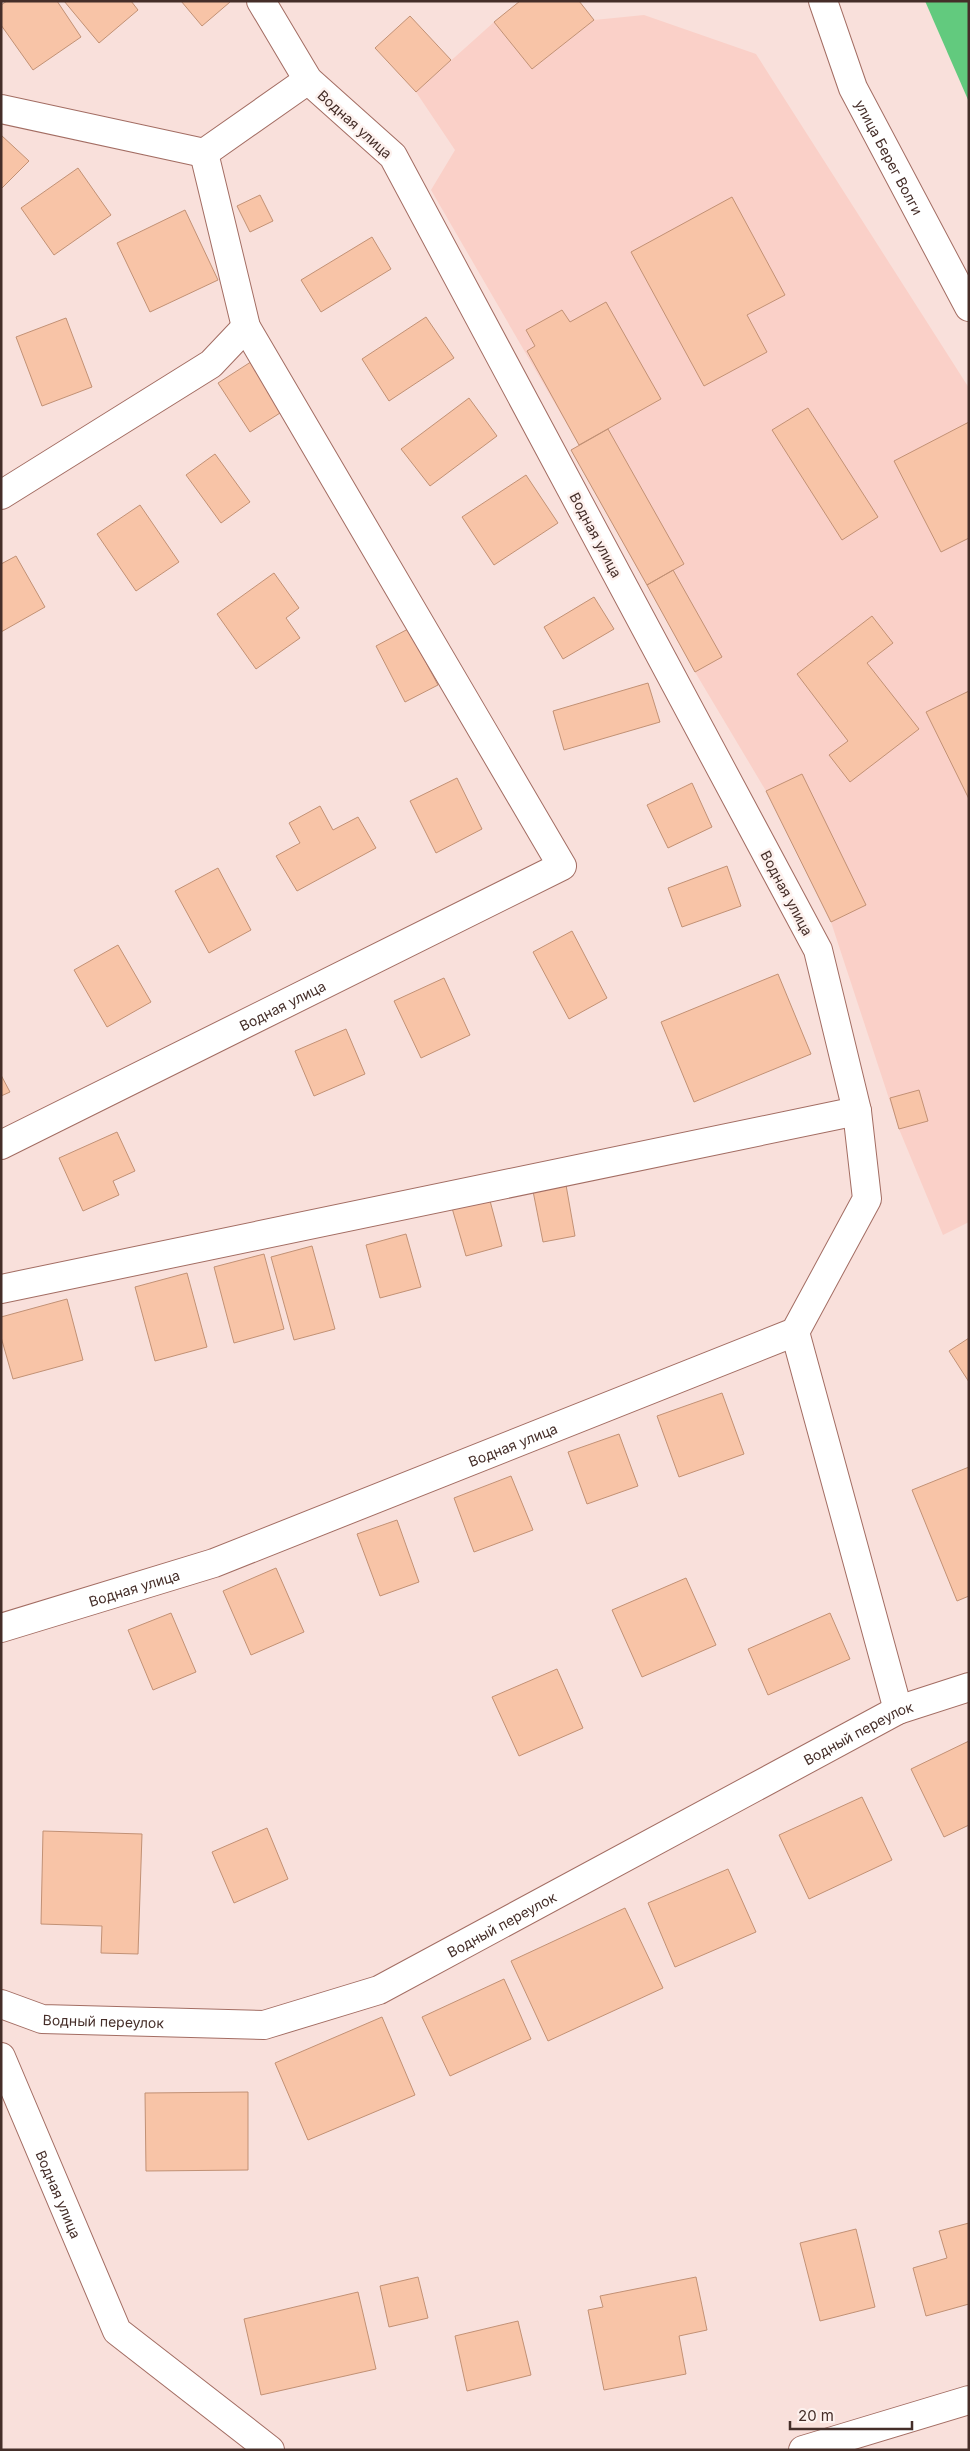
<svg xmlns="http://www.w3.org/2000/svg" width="970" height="2451" viewBox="0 0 970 2451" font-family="Inter,sans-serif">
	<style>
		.built { fill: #fad0c8 }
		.water { fill: #62ca7e }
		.building { fill: #f8c4a7; stroke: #c29175 }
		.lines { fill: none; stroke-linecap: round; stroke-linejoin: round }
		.minor-casing { stroke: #a36d63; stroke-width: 30 }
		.minor { stroke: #fff; stroke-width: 28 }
		.labels { text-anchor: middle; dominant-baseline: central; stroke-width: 5; stroke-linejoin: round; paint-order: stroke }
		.street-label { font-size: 14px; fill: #452e29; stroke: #fdf1ee }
	</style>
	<rect width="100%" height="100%" fill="#f9e0db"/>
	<!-- built -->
	<path class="built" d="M644,15L756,54L969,388V1222L943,1235L899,1129L831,922L766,791L695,672L571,450L579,445L431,190L455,150L416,92L494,22L532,69L594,20Z"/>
	<!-- water -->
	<path class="water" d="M925,1H969V102Z"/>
	<!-- building -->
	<path class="building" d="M7,1H57L81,37L33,70L1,25V5Z
		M64,1H131L138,10L99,43Z
		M181,1H229L230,2L202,26Z
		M520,1H579L594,20L532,69L494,22Z
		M410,16L451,60L416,92L375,48Z
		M1,135L29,161L1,189Z
		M78,168L111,215L54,255L21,208Z
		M260,195L273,221L250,232L237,206Z
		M732,197L785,295L747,315L767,352L704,386L631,252Z
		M185,210L218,280L150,312L117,243Z
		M372,237L391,269L321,312L301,280Z
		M606,302L661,399L579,445L527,351L535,346L526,330L562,310L570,322Z
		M426,317L454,358L389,401L362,359Z
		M66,318L92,387L42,406L16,337Z
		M257,358L288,408L250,432L218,383Z
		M469,398L497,436L430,486L401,449Z
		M808,408L878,517L842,540L772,430Z
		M969,422V538L941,552L894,461Z
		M608,429L684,564L647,585L571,450Z
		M215,454L250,502L221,523L186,475Z
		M526,475L558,523L494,565L462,517Z
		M140,505L179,562L136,591L97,534Z
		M16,556L45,607L1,632V564Z
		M673,570L722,657L695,672L647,585Z
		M274,573L299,608L286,618L300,638L256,669L217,614Z
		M594,597L614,629L563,659L544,627Z
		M872,616L893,643L867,663L919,729L850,782L829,755L848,741L797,674Z
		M408,629L438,685L405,702L376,646Z
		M648,683L660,722L564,750L553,711Z
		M969,691V799L926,712Z
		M802,774L866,905L831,922L766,791Z
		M457,778L482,829L436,853L410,801Z
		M692,783L712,827L668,848L647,805Z
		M320,806L333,830L358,817L376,848L297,891L276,856L300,843L289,823Z
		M727,866L741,906L682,927L668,888Z
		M218,868L251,930L209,953L175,891Z
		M572,931L607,998L569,1019L533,952Z
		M118,945L151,1002L107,1027L74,970Z
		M778,974L811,1054L694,1102L661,1022Z
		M444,978L470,1035L421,1058L394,1001Z
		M346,1029L365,1074L314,1096L295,1051Z
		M1,1075L10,1092L1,1096Z
		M919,1090L928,1121L899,1129L890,1098Z
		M117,1132L135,1171L113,1181L119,1195L83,1211L59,1158Z
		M566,1185L575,1236L543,1242L533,1191Z
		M489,1197L502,1246L466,1256L452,1208Z
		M406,1234L421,1287L380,1298L366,1245Z
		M312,1246L335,1329L294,1340L271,1257Z
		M264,1254L284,1329L234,1343L214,1267Z
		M187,1273L207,1347L155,1361L135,1287Z
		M67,1299L83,1360L13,1379L1,1337V1317Z
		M969,1338V1382L949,1351Z
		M722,1393L744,1454L679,1477L657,1416Z
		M619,1434L638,1486L587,1504L568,1452Z
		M969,1467V1596L957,1601L912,1490Z
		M511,1476L533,1530L474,1552L454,1498Z
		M397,1520L419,1582L380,1596L357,1534Z
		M276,1568L304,1632L251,1655L223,1591Z
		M686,1578L716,1645L642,1677L612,1610Z
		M171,1613L196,1672L153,1690L128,1630Z
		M830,1613L850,1659L768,1695L748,1649Z
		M557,1669L583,1728L519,1756L492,1697Z
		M969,1741V1825L944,1837L911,1769Z
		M862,1797L892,1860L809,1899L779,1835Z
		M267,1828L288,1879L234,1903L212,1852Z
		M43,1831L142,1834L138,1954L101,1953L102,1926L41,1924Z
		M728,1869L756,1932L675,1967L648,1903Z
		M625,1908L663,1988L548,2041L511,1961Z
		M504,1979L531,2039L450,2076L422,2017Z
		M382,2017L415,2095L308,2140L275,2063Z
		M248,2092V2170L146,2171L145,2093Z
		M969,2223V2304L926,2316L913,2268L947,2258L939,2231Z
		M856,2229L875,2307L820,2321L800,2243Z
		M418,2277L428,2318L389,2327L380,2286Z
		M696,2277L707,2330L679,2336L686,2374L604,2390L588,2310L603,2307L600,2296Z
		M358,2292L376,2369L261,2395L244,2319Z
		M518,2321L531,2375L467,2391L455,2336Z"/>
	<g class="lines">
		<defs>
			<g id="minor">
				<path id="s1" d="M823,1L853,88L969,307"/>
				<path d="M1,109L204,153"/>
				<path d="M1,495L211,364L246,327"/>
				<path id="s2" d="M1,1145L562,866L246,327L204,153L308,80"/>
				<path d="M1,1289L857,1111"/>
				<path d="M795,1332L898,1710"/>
				<path id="s3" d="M1,1628L214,1563L795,1332L867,1199L857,1111L818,950L393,156L308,80L261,1"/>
				<path id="s4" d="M1,2004L42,2019L264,2025L379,1990L898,1710L969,1687"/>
				<path id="s5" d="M1,2057L117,2331L270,2450"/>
				<path d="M803,2450L969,2400"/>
			</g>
		</defs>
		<!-- minor casing -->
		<use href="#minor" class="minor-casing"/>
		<!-- minor -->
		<use href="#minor" class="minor"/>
	</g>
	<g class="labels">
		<!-- street labels -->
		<g class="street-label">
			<text transform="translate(355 124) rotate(42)">Водная улица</text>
			<text stroke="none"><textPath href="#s1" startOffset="170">улица Берег Волги</textPath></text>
			<text transform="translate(596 535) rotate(62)">Водная улица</text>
			<text transform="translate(787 893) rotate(62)">Водная улица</text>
			<text stroke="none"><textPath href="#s2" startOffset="314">Водная улица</textPath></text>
			<text stroke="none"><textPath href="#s3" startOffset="544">Водная улица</textPath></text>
			<text stroke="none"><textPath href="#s3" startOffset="139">Водная улица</textPath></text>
			<text stroke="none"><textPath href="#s4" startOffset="930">Водный переулок</textPath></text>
			<text stroke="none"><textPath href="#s4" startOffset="525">Водный переулок</textPath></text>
			<text stroke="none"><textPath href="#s4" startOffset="105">Водный переулок</textPath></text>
			<text stroke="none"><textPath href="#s5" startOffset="149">Водная улица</textPath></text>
		</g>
	</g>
	<!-- border -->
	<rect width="970" height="2451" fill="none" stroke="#452e29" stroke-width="5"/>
	<!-- scale -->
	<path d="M790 2421v8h122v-8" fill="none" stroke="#452e29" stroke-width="2.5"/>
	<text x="798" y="2421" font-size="15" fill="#452e29" stroke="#fdf1ee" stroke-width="4" paint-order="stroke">20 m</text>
</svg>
